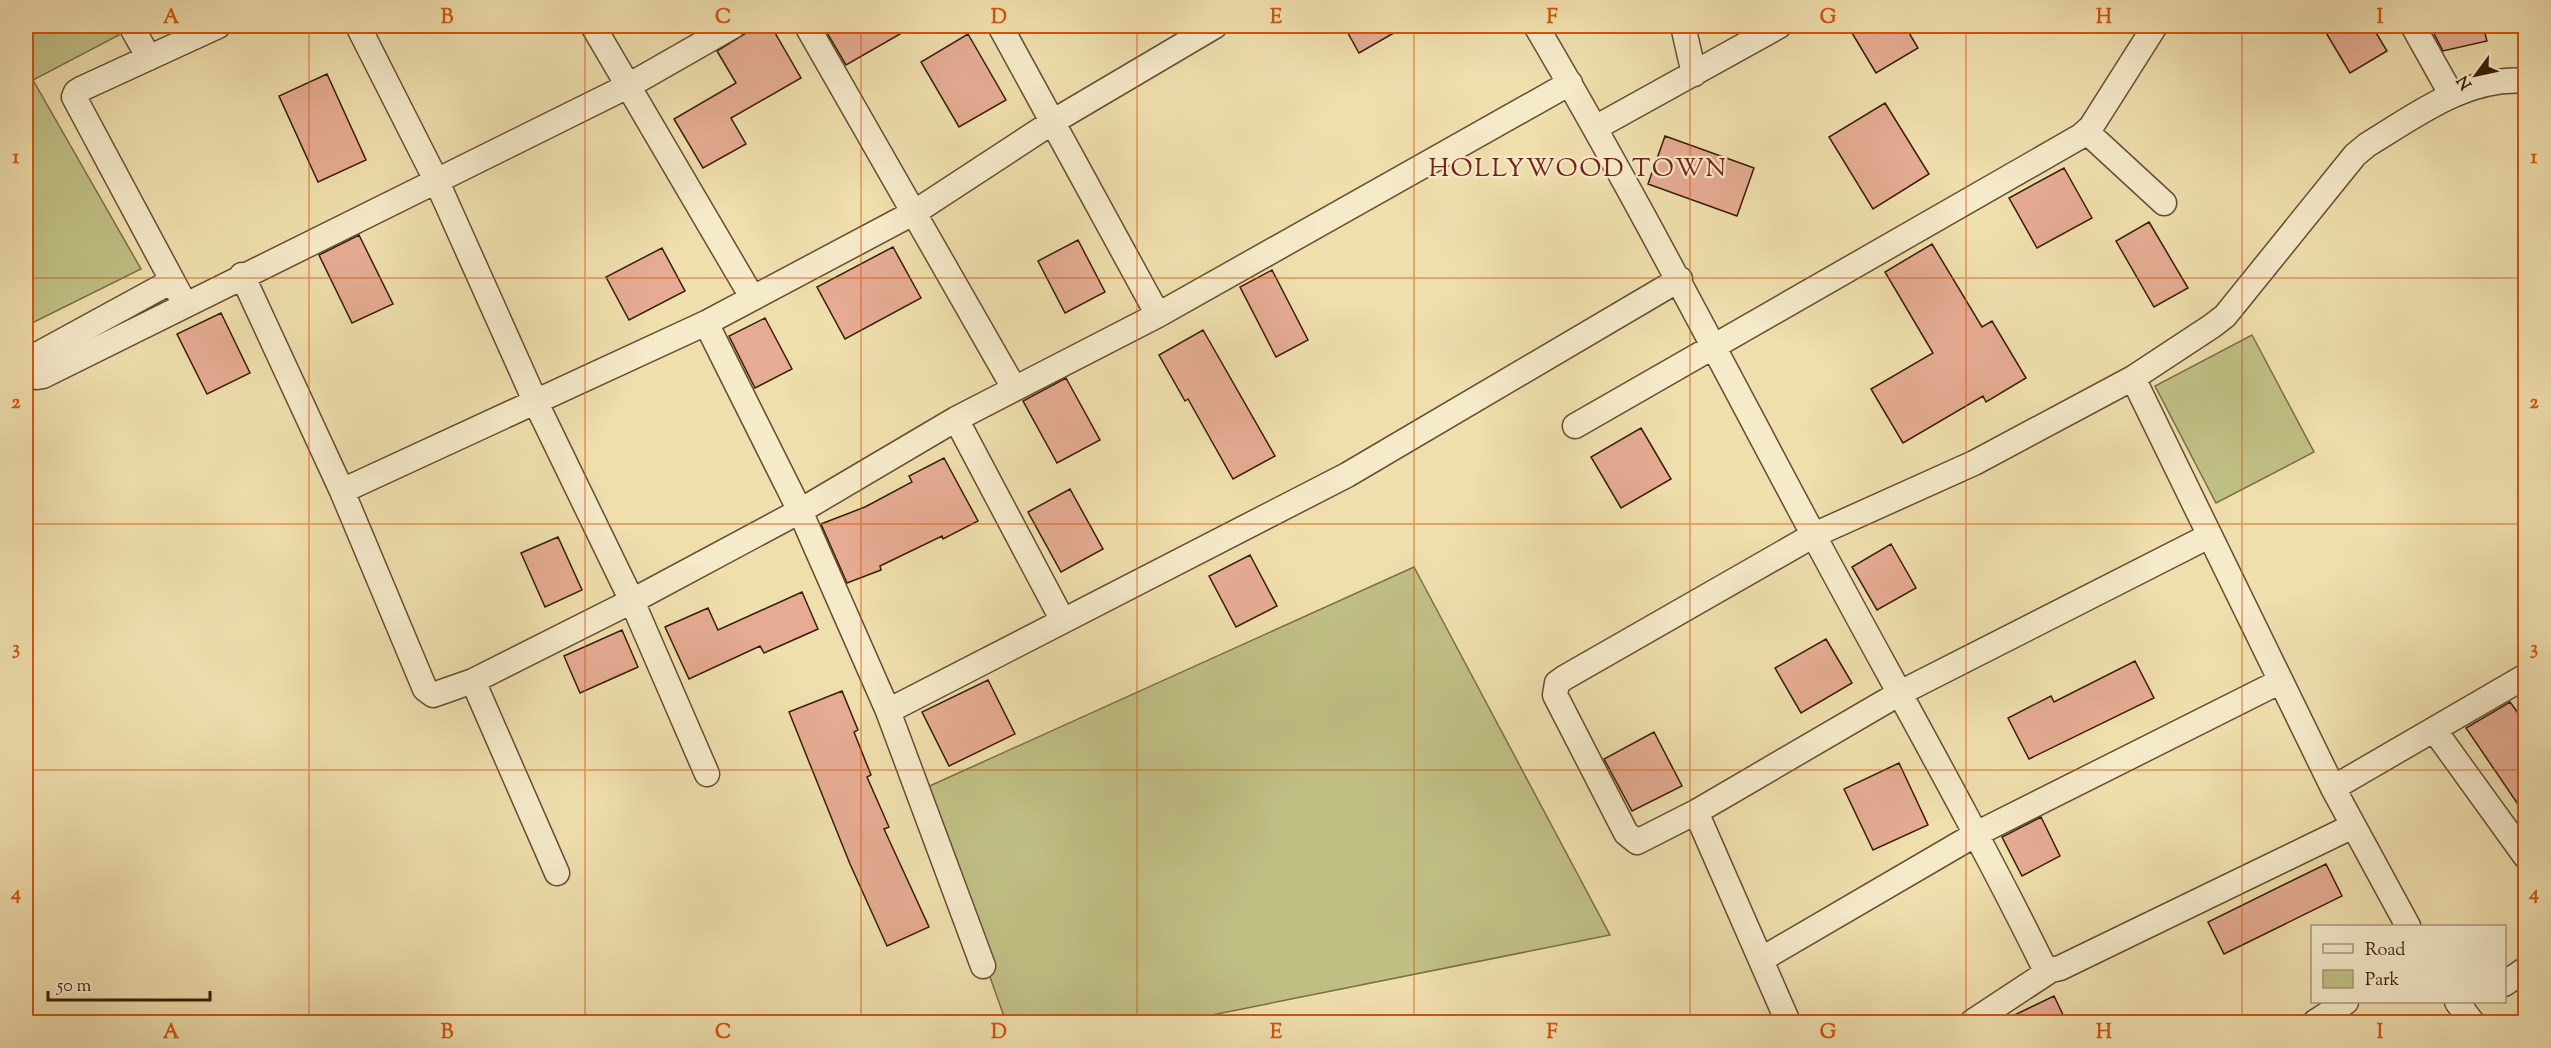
<svg xmlns="http://www.w3.org/2000/svg" width="2551" height="1048" viewBox="0 0 2551 1048" font-family="'Sorts Mill Goudy',serif">
	<style>
		.green { fill: #c0c085; stroke: #7c6e45; stroke-width: 1.5 }
		.building { fill: #e5ac93; stroke: #381d05; stroke-width: 1.5 }
		.lines { fill: none; stroke-linecap: round; stroke-linejoin: round }
		.minor-casing { stroke: #664e2f; stroke-width: 27 }
		.minor { stroke: #f5eaca; stroke-width: 24 }
		.grid { fill: none; stroke: #d6530b; stroke-width: 1.5; stroke-opacity: 0.55 }
		.labels { text-anchor: middle; dominant-baseline: central; stroke-width: 4.5; stroke-linejoin: round; paint-order: stroke }
		.neighbourhood-label { font-size: 26px; letter-spacing: 1.5px; fill: #7a1f14; stroke: #f5eaca }
		.neatline { fill: none; stroke: #d6530b; stroke-width: 2 }
		.grid-label { font-size: 20px; text-anchor: middle; font-weight: bold; fill: #d6530b }
	</style>
	<rect width="100%" height="100%" fill="#efdfad"/>
	<filter id="stains"><feTurbulence type="fractalNoise" baseFrequency=".00333" numOctaves="4"/><feColorMatrix values="0 0 0 0 .2 0 0 0 0 .09 0 0 0 0 .02 0 0 0 .5 -.17"/></filter>
	<radialGradient id="worn" r=".72"><stop offset=".6" stop-color="#630" stop-opacity="0"/><stop offset="1" stop-color="#630" stop-opacity=".3"/></radialGradient>
	<!-- green -->
	<path class="green" d="M26,26H114L119,35L33,80L141,269L26,326Z
		M2252,335L2314,452L2216,503L2155,386Z
		M1414,567L1610,935L1177,1022H1006L923,789Z"/>
	<!-- building -->
	<path class="building" d="M757,26H771L801,78L731,118L746,144L703,168L674,119L736,83L717,51Z
		M823,26H914L846,65Z
		M1344,26H1406L1359,53Z
		M1864,26H1905L1918,48L1876,73L1852,33Z
		M2335,26H2372L2387,51L2350,73L2325,31Z
		M2430,26H2483L2487,41L2443,51Z
		M968,34L1006,100L959,127L921,62Z
		M327,74L366,160L318,182L279,96Z
		M1885,103L1929,174L1873,209L1829,137Z
		M1665,136L1754,168L1737,216L1648,184Z
		M2064,168L2092,218L2037,248L2009,198Z
		M2149,222L2188,288L2154,307L2116,241Z
		M359,235L393,304L352,323L319,255Z
		M1078,240L1105,292L1065,313L1038,261Z
		M1932,244L1982,327L1992,321L2026,378L1986,402L1983,396L1903,443L1871,389L1933,353L1885,272Z
		M893,247L921,298L845,339L817,287Z
		M662,248L685,291L629,320L606,277Z
		M1272,270L1308,340L1276,357L1240,287Z
		M221,313L250,373L207,394L177,334Z
		M765,318L792,369L755,388L729,336Z
		M1203,330L1275,456L1233,479L1188,399L1185,401L1159,355Z
		M1066,378L1100,440L1057,463L1023,401Z
		M1641,428L1671,479L1621,508L1591,457Z
		M944,458L978,521L943,539L942,536L880,566L881,570L847,583L821,524L865,507L912,482L909,476Z
		M1070,489L1103,549L1061,572L1028,512Z
		M558,537L582,590L545,607L521,553Z
		M1891,544L1916,588L1877,610L1852,567Z
		M1250,555L1277,606L1236,627L1209,576Z
		M802,592L818,629L764,653L760,646L689,679L665,627L708,608L718,630Z
		M622,630L638,667L580,693L564,656Z
		M1826,639L1852,683L1801,713L1775,668Z
		M2135,661L2154,698L2029,759L2008,718L2051,696L2054,702Z
		M988,680L1015,734L949,766L922,712Z
		M842,691L858,730L854,732L871,775L867,777L889,827L884,829L929,927L887,946L850,864L789,712Z
		M2510,702L2526,724V816L2466,728Z
		M1654,732L1682,786L1632,811L1604,759Z
		M1899,763L1928,825L1873,850L1844,789Z
		M2041,817L2060,856L2022,876L2002,837Z
		M2326,864L2342,896L2224,954L2208,922Z
		M2054,996L2067,1023H1998Z"/>
	<g class="lines">
		<defs>
			<path id="minor" d="M131,26L149,58
				M358,26L437,182L536,403L632,601L707,774
				M593,26L752,297
				M807,26L1014,388
				M1000,26L1158,315
				M1536,26C1634,192 1722,364 1813,534C1890,678 1971,819 2043,965L2051,970L2060,968L2353,826
				M1683,26L1694,74
				M2413,26L2451,94
				M1595,128L1779,26
				M2087,132L2164,203
				M242,275L342,491L425,689L433,695L473,681L632,601L800,511L956,419L1158,315L1570,83
				M172,281L31,358L27,364L29,370L37,377L43,376L628,86L733,26
				M180,295L74,97L76,92L81,89L218,26
				M706,323L800,511L888,711L983,966
				M2133,378L2333,788L2408,926
				M956,419L1063,621
				M1575,426L2081,136L2091,127L2155,26
				M342,491L706,323L915,212L1054,121L1215,26
				M2209,536L1900,693L1696,812L1637,842L1626,833L1555,695L1557,683L1564,678L1814,535L1974,463L2133,378L2212,326L2225,316L2355,155L2367,145C2415,116 2466,76 2526,81
				M473,681L557,873
				M888,711L1347,475L1680,279
				M2435,731L2526,857
				M2333,788L2526,676
				M1696,812L1788,1022
				M1762,959L1978,833L2281,681
				M2504,984L2526,969
				M2457,1002L2472,1022
				M1972,1022L2051,970
				M2315,1022L2346,1002"/>
		</defs>
		<!-- minor casing -->
		<use href="#minor" class="minor-casing"/>
		<!-- minor -->
		<use href="#minor" class="minor"/>
	</g>
	<!-- grid -->
	<path class="grid" d="M309,26V1022M585,26V1022M861,26V1022M1137,26V1022M1414,26V1022M1690,26V1022M1966,26V1022M2242,26V1022M26,278H2526M26,524H2526M26,770H2526"/>
	<g class="labels">
		<!-- neighbourhood labels -->
		<g class="neighbourhood-label">
			<text x="1578" y="169">HOLLYWOOD TOWN</text>
		</g>
	</g>
	<!-- margin -->
	<rect width="2551" height="1048" fill="none" stroke="#efdfad" stroke-width="66"/>
	<!-- legend -->
	<rect x="2311" y="925" width="195" height="78" fill="#f5eaca" stroke="#a9987b" stroke-width="1.5"/>
	<rect x="2323" y="944" width="30" height="9" fill="#f5eaca" stroke="#a9987b" stroke-width="1.5"/>
	<text x="2365" y="955" font-size="18" fill="#381d05">Road</text>
	<rect x="2323" y="970" width="30" height="18" fill="#c0c085" stroke="#a9987b" stroke-width="1.5"/>
	<text x="2365" y="985" font-size="18" fill="#381d05">Park</text>
	<!-- north arrow -->
	<g transform="translate(2476 75) rotate(237)" stroke="#f5eaca" stroke-width="4.5" paint-order="stroke">
	<path d="M0-4.5L10 22L0 15L-10 22Z" fill="#381d05"/>
	<text y="-9" font-size="16" font-weight="bold" text-anchor="middle" fill="#381d05">N</text>
	</g>
	<!-- scale -->
	<path d="M48 991v9h162v-9" fill="none" stroke="#381d05" stroke-width="3"/>
	<text x="57" y="991" font-size="18" fill="#381d05" stroke="#f5eaca" stroke-width="4.5" paint-order="stroke">50 m</text>
	<rect x="33" y="33" width="2485" height="982" class="neatline"/>
	<g class="grid-label">
		<text x="171" y="23">A</text>
		<text x="447" y="23">B</text>
		<text x="723" y="23">C</text>
		<text x="999" y="23">D</text>
		<text x="1276" y="23">E</text>
		<text x="1552" y="23">F</text>
		<text x="1828" y="23">G</text>
		<text x="2104" y="23">H</text>
		<text x="2380" y="23">I</text>
		<text x="16" y="163">1</text>
		<text x="2534" y="163">1</text>
		<text x="16" y="408">2</text>
		<text x="2534" y="408">2</text>
		<text x="16" y="654">3</text>
		<text x="2534" y="654">3</text>
		<text x="16" y="899">4</text>
		<text x="2534" y="899">4</text>
		<text x="171" y="1038">A</text>
		<text x="447" y="1038">B</text>
		<text x="723" y="1038">C</text>
		<text x="999" y="1038">D</text>
		<text x="1276" y="1038">E</text>
		<text x="1552" y="1038">F</text>
		<text x="1828" y="1038">G</text>
		<text x="2104" y="1038">H</text>
		<text x="2380" y="1038">I</text>
	</g>
	<rect width="100%" height="100%" filter="url(#stains)"/>
	<rect width="100%" height="100%" fill="url(#worn)"/>
</svg>
